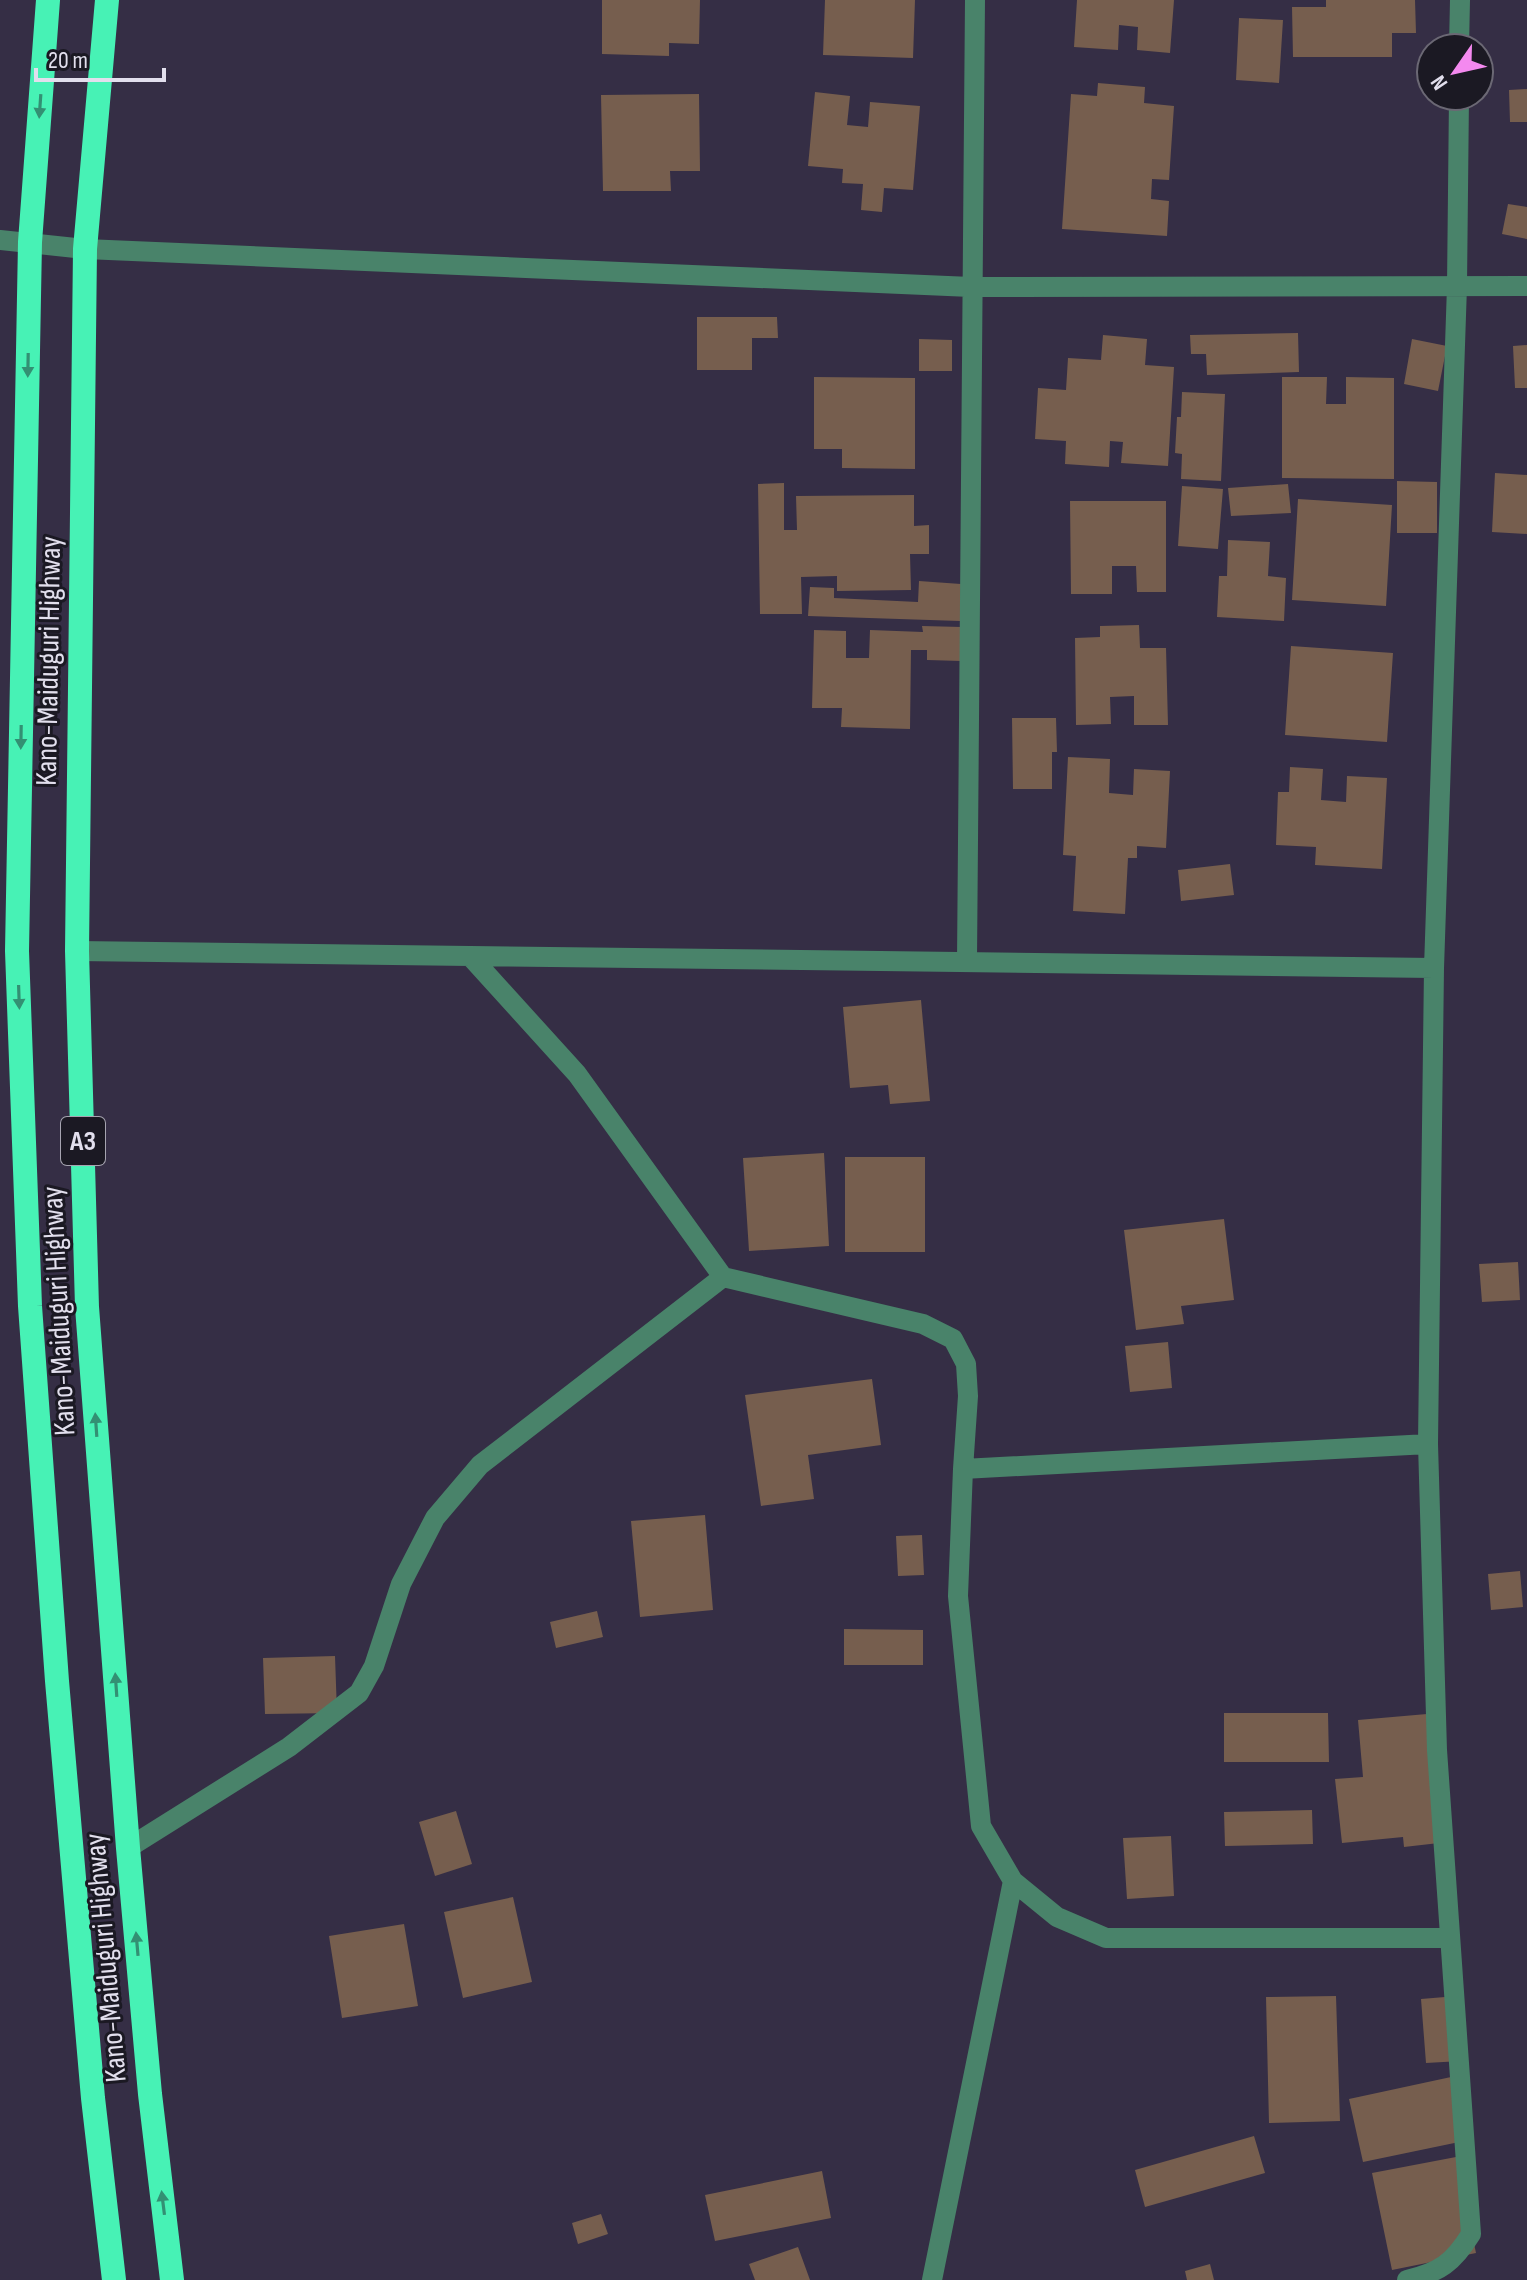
<svg xmlns="http://www.w3.org/2000/svg" width="1527" height="2280" viewBox="0 0 1527 2280" font-family="'Sofia Sans Condensed',sans-serif">
	<style>
		.building { fill: #765e4e }
		.lines { fill: none; stroke-linecap: round; stroke-linejoin: round }
		.minor { stroke: #49836a; stroke-width: 20 }
		.highway { stroke: #47f2b5; stroke-width: 24 }
		.oneway { fill: #339073 }
		.labels { text-anchor: middle; dominant-baseline: central; stroke-width: 6; stroke-linejoin: round; paint-order: stroke }
		.shield { fill: #1b1923; stroke: #a6a4b0; stroke-width: 2 }
		.shield-label { font-size: 28px; font-weight: bold; fill: #e2dfed }
		.street-label { font-size: 30px; fill: #e2dfed; stroke: #1b1923 }
	</style>
	<rect width="100%" height="100%" fill="#352e45"/>
	<!-- building -->
	<path class="building" d="M602,0H700L699,44L669,43V56L602,54Z
		M825,0H915L913,58L823,55Z
		M1077,0H1174L1170,53L1137,50L1138,27L1119,25L1118,50L1074,47Z
		M1326,0H1415L1416,33H1392V57H1293L1292,7H1326Z
		M1239,18L1283,20L1279,83L1236,80Z
		M1098,83L1145,87L1144,103L1174,106L1169,180L1152,179L1151,199L1169,201L1167,236L1062,229L1071,94L1097,96Z
		M1527,89V122H1510L1509,90Z
		M815,92L850,96L847,125L868,127L870,102L920,106L913,190L884,188L882,212L861,210L863,184L842,183L843,169L808,166Z
		M699,94L700,171H670L671,191H603L601,95Z
		M1508,204L1527,207V239L1502,234Z
		M697,317H777L778,338H752V370H697Z
		M1298,333L1299,372L1207,375L1206,354H1191L1190,335Z
		M1103,335L1147,339L1145,365L1174,367L1168,466L1121,463L1123,442L1110,441L1109,467L1065,464L1066,441L1035,439L1038,388L1066,390L1068,358L1101,360Z
		M919,339L952,340V371H919Z
		M1412,339L1447,346L1438,391L1404,384Z
		M1527,345V388H1515L1513,346Z
		M814,377L915,378V469L842,468V449H814Z
		M1282,377H1327L1326,404H1346V377L1394,378V479L1282,478Z
		M1182,392L1225,394L1221,481L1181,479L1182,454L1175,453L1177,417H1181Z
		M1495,473L1527,475V534L1492,532Z
		M1397,481L1437,482V533H1397Z
		M784,483V530H797L796,496L914,495V526L929,525V554H910L911,590L837,591V576L801,577L802,614H760L758,484Z
		M1288,484L1291,513L1231,516L1228,488Z
		M1182,486L1223,489L1218,549L1178,546Z
		M1298,499L1392,505L1386,606L1292,600Z
		M1070,501H1166V592H1137L1136,566H1112V594H1071Z
		M1228,540L1270,542L1268,576L1286,578L1284,621L1217,617L1219,576H1227Z
		M919,581L961,584L960,621L808,616L810,587L834,588V598L918,602Z
		M1139,625L1140,648H1166L1168,725H1134V696L1110,697L1111,724L1076,725L1075,638L1100,637V626Z
		M922,626L962,627L961,661L927,660V650H911L910,729L841,727L842,708H812L814,630L846,631V658H869L870,630L923,632Z
		M1291,646L1393,653L1387,742L1285,735Z
		M1012,718H1056L1057,752H1052V789H1013Z
		M1068,757L1110,759L1109,793L1133,795L1134,769L1170,771L1166,848L1137,846V858H1128L1125,914L1073,911L1076,856L1063,855Z
		M1290,767L1323,769L1321,800L1346,802L1347,776L1387,778L1382,869L1315,865L1316,847L1276,845L1278,792H1289Z
		M1230,864L1234,895L1181,901L1178,870Z
		M921,1000L930,1101L890,1104L888,1085L850,1088L843,1007Z
		M824,1153L829,1246L749,1251L743,1158Z
		M845,1157H925V1252H845Z
		M1224,1219L1234,1300L1181,1306L1184,1324L1136,1330L1124,1230Z
		M1518,1262L1520,1300L1482,1302L1479,1264Z
		M1168,1342L1172,1388L1130,1392L1125,1346Z
		M872,1379L881,1445L808,1455L814,1499L761,1506L745,1395Z
		M705,1515L713,1610L640,1617L631,1521Z
		M922,1535L924,1575L898,1576L896,1536Z
		M1520,1571L1523,1607L1491,1610L1488,1574Z
		M597,1611L603,1637L556,1648L550,1622Z
		M844,1629L923,1630V1665H844Z
		M335,1656L337,1713L265,1714L263,1658Z
		M1224,1713H1328L1329,1762H1224Z
		M1427,1714L1439,1843L1404,1847L1403,1837L1342,1843L1335,1779L1363,1777L1358,1720Z
		M1312,1810L1313,1844L1225,1846L1224,1812Z
		M456,1811L472,1864L435,1876L419,1822Z
		M1171,1836L1174,1896L1127,1899L1123,1838Z
		M513,1897L532,1982L463,1998L444,1912Z
		M404,1924L418,2006L342,2018L329,1936Z
		M1336,1996L1340,2121L1269,2123L1266,1997Z
		M1457,1996L1461,2061L1426,2063L1421,1999Z
		M1451,2077L1464,2141L1363,2162L1349,2099Z
		M1254,2136L1265,2173L1145,2207L1135,2170Z
		M1456,2157L1476,2253L1392,2270L1372,2173Z
		M822,2171L831,2218L715,2241L705,2195Z
		M601,2214L608,2234L578,2244L572,2223Z
		M798,2247L810,2280H755L749,2264Z
		M1210,2264L1214,2280H1187L1185,2271Z"/>
	<g class="lines">
		<!-- minor -->
		<path class="minor" d="M1459,48L1460,0
			M0,240L85,249L971,287L1527,286
			M77,951L1434,968
			M470,956L577,1074L723,1277L923,1324L953,1339L966,1364L968,1396L963,1469L958,1596L981,1826L1013,1881L1057,1917L1106,1938H1450
			M967,961L975,0
			M963,1469L1428,1444
			M128,1848L289,1747L359,1693L374,1666L401,1584L435,1518L480,1465L723,1277
			M932,2280L1013,1881
			M1407,2280C1440,2272 1453,2263 1471,2234L1437,1750L1428,1444L1434,968L1457,286L1459,96"/>
		<!-- highway -->
		<path class="highway" d="M48,0L30,242L17,951L30,1306L57,1681L93,2098L114,2280
			M107,0L85,249L77,951L87,1307L128,1848L150,2094L172,2280"/>
	</g>
	<!-- one-way arrows -->
	<defs><path id="oneway-solid" d="M-6-.8H1V-3.2L6.5 0L1 3.2V.8H-6Z" transform="scale(2)"/></defs>
	<g class="oneway">
		<use href="#oneway-solid" transform="translate(40 106) rotate(94)"/>
		<use href="#oneway-solid" transform="translate(28 365) rotate(91)"/>
		<use href="#oneway-solid" transform="translate(21 737) rotate(91)"/>
		<use href="#oneway-solid" transform="translate(19 997) rotate(88)"/>
		<use href="#oneway-solid" transform="translate(96 1425) rotate(-94)"/>
		<use href="#oneway-solid" transform="translate(116 1685) rotate(-94)"/>
		<use href="#oneway-solid" transform="translate(137 1944) rotate(-95)"/>
		<use href="#oneway-solid" transform="translate(163 2203) rotate(-97)"/>
	</g>
	<g class="labels">
		<!-- shield labels -->
		<rect class="shield" x="61" y="1117" width="44" height="48" rx="6"/>
		<g class="shield-label">
			<text x="83" y="1141">A3</text>
		</g>
		<!-- street labels -->
		<g class="street-label">
			<text transform="translate(49 661) rotate(-89)">Kano-Maiduguri Highway</text>
			<text transform="translate(59 1311) rotate(-93)">Kano-Maiduguri Highway</text>
			<text transform="translate(106 1958) rotate(-95)">Kano-Maiduguri Highway</text>
		</g>
	</g>
	<!-- north arrow -->
	<g transform="translate(1455 72) rotate(236)"><circle r="38" fill="#1b1923" stroke="#6b6874" stroke-width="2"/>
	<path d="M0-6L14 30L0 20L-14 30Z" fill="#f489ef"/>
	<text y="-12" font-size="22" font-weight="bold" text-anchor="middle" fill="#e2dfed">N</text>
	</g>
	<!-- scale -->
	<path d="M36 68v12h128v-12" fill="none" stroke="#e2dfed" stroke-width="4"/>
	<text x="48" y="68" font-size="24" fill="#e2dfed" stroke="#1b1923" stroke-width="6" paint-order="stroke">20 m</text>
</svg>
